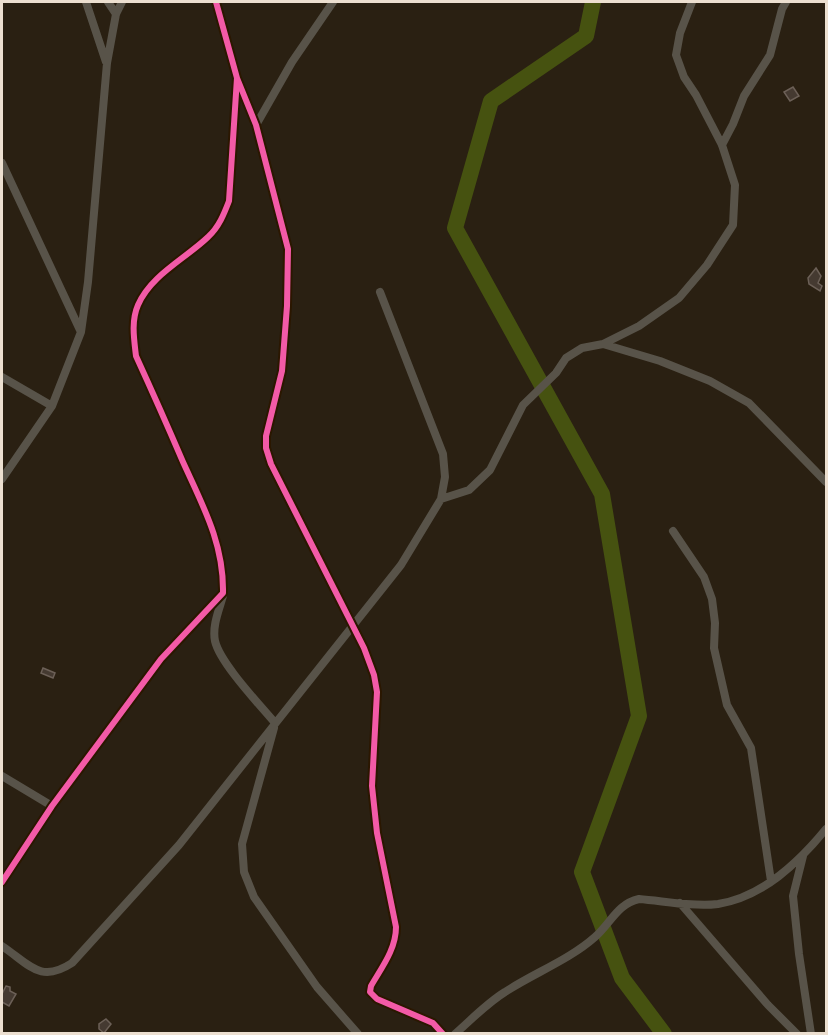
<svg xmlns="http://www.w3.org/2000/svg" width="828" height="1035" viewBox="0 0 828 1035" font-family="'Source Sans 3',sans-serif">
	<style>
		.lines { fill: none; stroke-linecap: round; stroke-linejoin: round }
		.river { stroke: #465210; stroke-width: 16 }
		.building { fill: #453a31; stroke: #6c6057; stroke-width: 1.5 }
		.minor { stroke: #585349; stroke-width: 8 }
		.cycleway-casing { stroke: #2b1700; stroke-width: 10 }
		.cycleway { stroke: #f35aa7; stroke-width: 6 }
	</style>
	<rect width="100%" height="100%" fill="#2a2012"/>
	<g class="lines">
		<!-- river -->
		<path class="river" d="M593,2L586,36L491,101L455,228L602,494L639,716L582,872L622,978L664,1034"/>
	</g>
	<!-- building -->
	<path class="building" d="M793,87L799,96L790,101L784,92Z
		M816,268L821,276L818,283L822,286L820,291L809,284L808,278Z
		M43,668L55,673L53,678L41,673Z
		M6,986L10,987V991L16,994L9,1006L2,1002V994Z
		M106,1019L111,1024L104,1033L99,1029V1024Z"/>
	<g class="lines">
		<!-- minor -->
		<path class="minor" d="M86,2L106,62
			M108,2L116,14
			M237,78L256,125L288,249L287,306L282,371L266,436V448L271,464L364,648L374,675L377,692L372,786L377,833L396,927C396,949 382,967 371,986L370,992L377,999L433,1023L443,1034
			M256,125L292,62L333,2
			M722,145L733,124L744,96L770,55L782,9L786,2
			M2,163L80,330
			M603,344L639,326L679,298L707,265L733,225L735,185L722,145L696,95L684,77L676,55L680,33L692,2
			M2,377L52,406
			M2,479L52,406L81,332L88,282L107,63L116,14L122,2
			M441,499L469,490L490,470L523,405L556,373L566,358L582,348L603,344L660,361L710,381L749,403L826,482
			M673,531L704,577L712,599L715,623L714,648L727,705L751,748L771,881
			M223,596C219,610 212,626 215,641C220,663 260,705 275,723
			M274,728L242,844L244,872L254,897L317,987L358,1034
			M2,776L52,806
			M803,856L793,896L799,954L811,1034
			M2,882L52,806L161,659L223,593C224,544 203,506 183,462C168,427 152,391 136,356C134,339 131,321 138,305C151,275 185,259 208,237C219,227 224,214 229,201L237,78L216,2
			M680,903L768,1005L797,1034
			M2,946C29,964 40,984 72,963L179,845L401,565L441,499L445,477L443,454L380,292
			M455,1034C471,1020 487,1003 505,992C534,973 569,960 595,937C611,923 617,904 639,899C664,901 693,907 718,904C763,897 799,862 826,829"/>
		<defs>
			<path id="cycleway" d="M237,78L256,125L288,249L287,306L282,371L266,436V448L271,464L364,648L374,675L377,692L372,786L377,833L396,927C396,949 382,967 371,986L370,992L377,999L433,1023L443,1034
				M2,882L52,806L161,659L223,593C224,544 203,506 183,462C168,427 152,391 136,356C134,339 131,321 138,305C151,275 185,259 208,237C219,227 224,214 229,201L237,78L216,2"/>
		</defs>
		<!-- cycleway casing -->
		<use href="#cycleway" class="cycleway-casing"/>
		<!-- cycleway -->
		<use href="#cycleway" class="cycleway"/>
	</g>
	<!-- border -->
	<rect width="828" height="1035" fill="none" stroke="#ecdfd0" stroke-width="6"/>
</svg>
